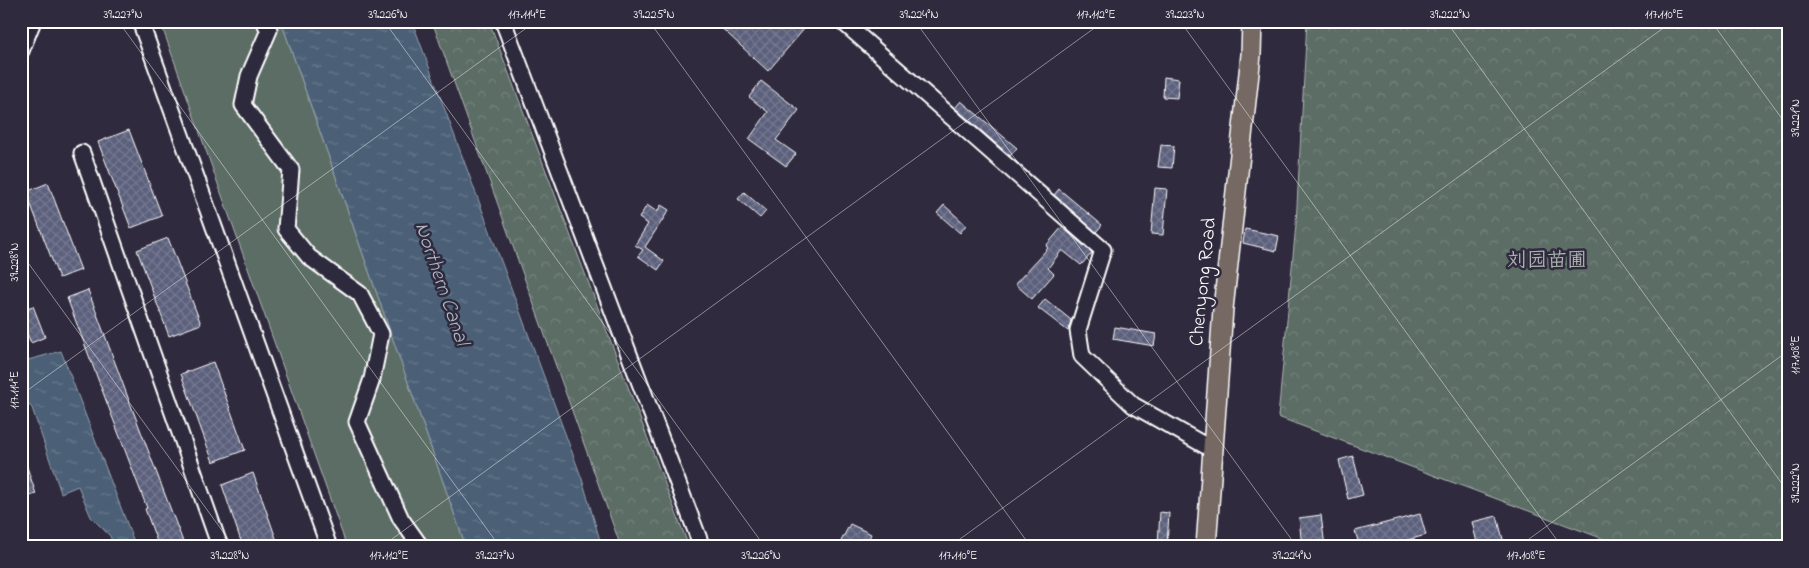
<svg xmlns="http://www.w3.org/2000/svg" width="1809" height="568" viewBox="0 0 1809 568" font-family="'Indie Flower','LXGW WenKai TC',sans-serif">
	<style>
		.forest { fill: url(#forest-crowns); stroke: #adb6b2 }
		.park { fill: #5b6d65; stroke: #adb6b2 }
		.water { fill: url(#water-ripples); stroke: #94a0ad }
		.building { fill: url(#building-cross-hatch); stroke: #fff }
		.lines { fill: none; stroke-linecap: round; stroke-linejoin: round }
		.minor-casing { stroke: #fff; stroke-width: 19 }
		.major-casing { stroke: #fff; stroke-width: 22 }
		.minor { stroke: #2f2a3d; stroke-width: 15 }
		.major { stroke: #766964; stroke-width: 19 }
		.ticks { fill: none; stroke: #fff; stroke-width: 1; stroke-opacity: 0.45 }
		.labels { text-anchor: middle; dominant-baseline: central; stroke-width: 5; stroke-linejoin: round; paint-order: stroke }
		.park-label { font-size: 20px; fill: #adb6b2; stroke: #2f2a3d }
		.street-label { font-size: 20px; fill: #fff; stroke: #2f2a3d }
		.water-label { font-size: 21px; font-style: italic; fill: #aeb8c2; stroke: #2f2a3d }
		.neatline { fill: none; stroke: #fff; stroke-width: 2 }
		.ticks-label { font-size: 12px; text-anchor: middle; fill: #fff }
	</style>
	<defs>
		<pattern id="forest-crowns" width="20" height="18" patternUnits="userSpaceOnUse" patternTransform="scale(1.25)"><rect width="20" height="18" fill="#5b6d65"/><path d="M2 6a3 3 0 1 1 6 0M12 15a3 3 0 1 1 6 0" fill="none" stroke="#74837c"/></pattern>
		<pattern id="water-ripples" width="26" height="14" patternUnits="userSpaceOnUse" patternTransform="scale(1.25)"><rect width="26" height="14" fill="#4c6177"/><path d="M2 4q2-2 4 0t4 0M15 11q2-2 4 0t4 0" fill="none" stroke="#67798b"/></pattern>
		<pattern id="building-cross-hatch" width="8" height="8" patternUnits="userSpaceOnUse" patternTransform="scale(1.25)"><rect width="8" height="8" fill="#5b607c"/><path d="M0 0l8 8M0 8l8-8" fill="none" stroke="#747890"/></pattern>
	</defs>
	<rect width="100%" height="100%" fill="#2f2a3d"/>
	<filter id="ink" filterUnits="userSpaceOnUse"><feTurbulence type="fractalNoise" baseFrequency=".02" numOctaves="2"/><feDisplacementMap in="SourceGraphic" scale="10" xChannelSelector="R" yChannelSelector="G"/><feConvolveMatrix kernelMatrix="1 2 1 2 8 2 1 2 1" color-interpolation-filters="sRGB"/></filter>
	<g filter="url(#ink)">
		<!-- forest -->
		<path class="forest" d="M432,21H489L689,547H621Z
			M1307,21H1788V547H1625L1278,417L1296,224Z"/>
		<!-- park -->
		<path class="park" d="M160,21H281L466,547H347Z"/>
		<!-- water -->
		<path class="water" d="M281,21H412L582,479L602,547H466Z
			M61,351L136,547H114L110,536L91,517L78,486L61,493L32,408L21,397V362Z"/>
		<!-- building -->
		<path class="building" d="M714,21H811L768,71Z
			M1164,77L1179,79L1177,98L1163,97Z
			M761,81L799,110L776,140L796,154L786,166L749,139L768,112L749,97Z
			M961,101L1017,148L1010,156L955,108Z
			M129,130L162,216L131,228L98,142Z
			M1161,145L1174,146L1172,168L1158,167Z
			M48,183L81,270L59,278L26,192Z
			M1155,188L1167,189L1163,235L1151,234Z
			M1059,189L1102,225L1096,232L1054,195Z
			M744,192L766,211L760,218L738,199Z
			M647,205L657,212L661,205L669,210L645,247L664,261L658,270L638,256L643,250L635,245L648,224L639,218Z
			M944,205L966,225L960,233L937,213Z
			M1062,227L1092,253L1081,265L1062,250L1048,268L1054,274L1032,299L1015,284L1048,248L1046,246Z
			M1245,229L1279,236L1276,251L1243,243Z
			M168,238L201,324L169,336L137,250Z
			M88,290L127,395L185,547H159L145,509L147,508L67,298Z
			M1045,299L1071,320L1068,331L1038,308Z
			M33,306L45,337L31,343L21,319V310Z
			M1115,327L1156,334L1154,346L1113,339Z
			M213,362L245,450L213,462L181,374Z
			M23,455L36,494L21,499V456Z
			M1353,456L1363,495L1348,499L1339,460Z
			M253,473L279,547H243L222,485Z
			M1160,512L1169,513L1167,545L1158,544Z
			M1420,514L1426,535L1382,547H1360L1355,531Z
			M1321,515L1325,547H1302L1299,518Z
			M1497,516L1505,547H1478L1472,522Z
			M850,524L871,534L865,547H838Z"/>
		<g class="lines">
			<defs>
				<path id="minor" d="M140,21L329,547
					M264,21L269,30L249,76L243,105L291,170L286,229L309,257L360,294L381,334L372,379L357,422L401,519L421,547
					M503,21L702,547
					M842,21L1103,250L1078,330L1082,356L1133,405L1213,450
					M21,51L33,21
					M82,153L220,547"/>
				<path id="major" d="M1206,547L1223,309L1251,55L1252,21"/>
			</defs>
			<!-- minor casing -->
			<use href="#minor" class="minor-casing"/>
			<!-- major casing -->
			<use href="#major" class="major-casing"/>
			<!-- minor -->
			<use href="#minor" class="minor"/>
			<!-- major -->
			<use href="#major" class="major"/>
		</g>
	</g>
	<!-- ticks -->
	<path class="ticks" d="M118,21L500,547M384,21L765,547M649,21L1031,547M915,21L1297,547M1180,21L1562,547M1446,21L1788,492M1711,21L1788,127M21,253L234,547M21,395L536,21M381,547L1104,21M949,547L1673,21M1518,547L1788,351"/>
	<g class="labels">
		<!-- park labels -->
		<g class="park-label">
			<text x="1547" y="261">刘园苗圃</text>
		</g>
		<!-- street labels -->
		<g class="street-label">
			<text transform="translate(1204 282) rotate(-84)">Chenyong Road</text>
		</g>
		<!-- water labels -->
		<g class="water-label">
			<text transform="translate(441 284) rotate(71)">Northern Canal</text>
		</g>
	</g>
	<!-- margin -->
	<rect width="1809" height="568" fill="none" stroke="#2f2a3d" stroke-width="55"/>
	<rect x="28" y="28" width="1754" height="512" class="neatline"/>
	<g class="ticks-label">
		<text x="123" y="18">39.227°N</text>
		<text x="388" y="18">39.226°N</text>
		<text x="527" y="18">117.114°E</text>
		<text x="654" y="18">39.225°N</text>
		<text x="919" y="18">39.224°N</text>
		<text x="1096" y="18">117.112°E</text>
		<text x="1185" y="18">39.223°N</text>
		<text x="1450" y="18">39.222°N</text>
		<text x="1664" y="18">117.110°E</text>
		<text transform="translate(1795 118) rotate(-90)" y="4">39.221°N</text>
		<text transform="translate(14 262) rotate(-90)" y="4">39.228°N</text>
		<text transform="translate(1795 355) rotate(-90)" y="4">117.108°E</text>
		<text transform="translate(14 390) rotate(-90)" y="4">117.114°E</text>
		<text transform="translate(1795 483) rotate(-90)" y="4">39.222°N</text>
		<text x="230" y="559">39.228°N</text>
		<text x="389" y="559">117.112°E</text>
		<text x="495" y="559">39.227°N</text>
		<text x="761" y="559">39.226°N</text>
		<text x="958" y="559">117.110°E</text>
		<text x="1292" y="559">39.224°N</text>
		<text x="1526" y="559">117.108°E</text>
	</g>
</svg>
